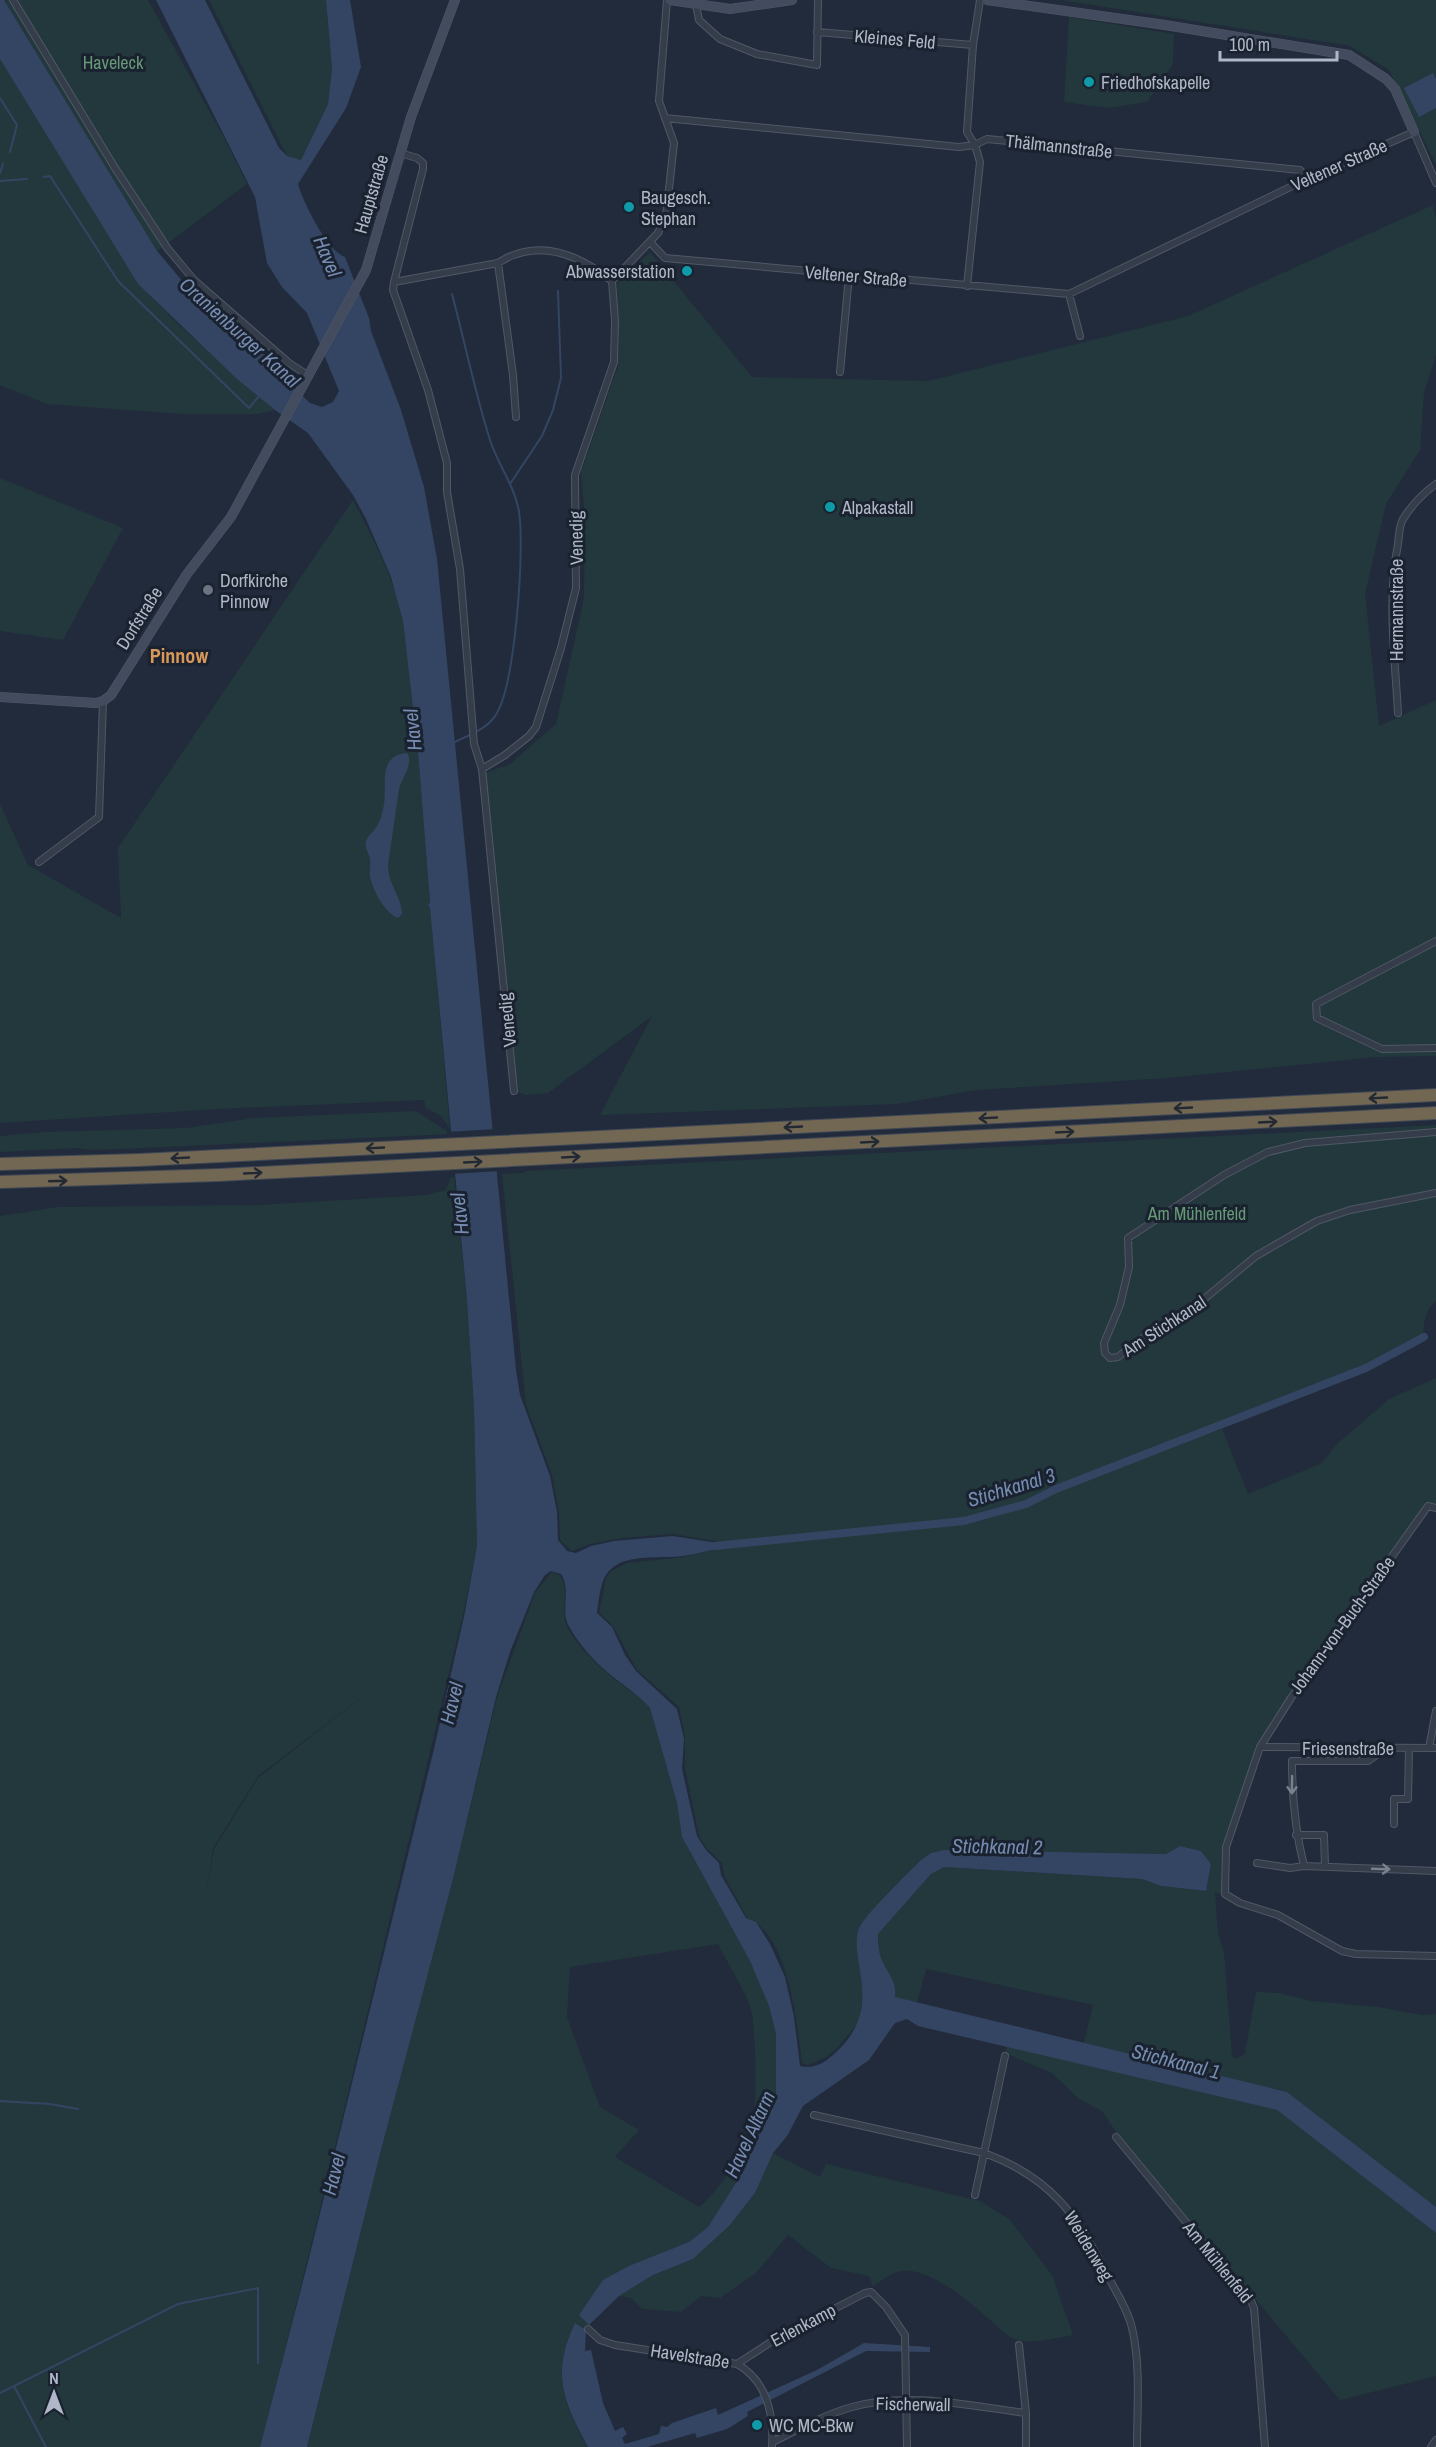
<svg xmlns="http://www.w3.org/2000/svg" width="1436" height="2447" viewBox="0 0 1436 2447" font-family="'Archivo Narrow',sans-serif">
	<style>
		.green { fill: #23383c; fill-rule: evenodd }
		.water { fill: #344563 }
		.pier { fill: #212b3b }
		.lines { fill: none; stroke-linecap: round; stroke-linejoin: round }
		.stream { stroke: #344563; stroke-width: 2 }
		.canal { stroke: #344563; stroke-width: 8 }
		.street-casing { stroke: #505866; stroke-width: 8 }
		.secondary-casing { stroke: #505866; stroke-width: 10 }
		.highway-casing { stroke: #404856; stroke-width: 14 }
		.street { stroke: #353d4b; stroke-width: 6 }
		.secondary { stroke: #434c5f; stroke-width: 9 }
		.highway { stroke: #726752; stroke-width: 12 }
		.oneway { stroke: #232933 }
		.oneway2 { stroke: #79818f }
		.culture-dot { fill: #0f9aa8; stroke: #1a2230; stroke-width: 2 }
		.worship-dot { fill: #6b7280; stroke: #1a2230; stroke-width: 2 }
		.labels { text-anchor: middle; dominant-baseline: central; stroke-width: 6; stroke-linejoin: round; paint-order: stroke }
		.street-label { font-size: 18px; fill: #b0b8c7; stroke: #1a2230 }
		.park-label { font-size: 18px; fill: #669975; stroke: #1a2230 }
		.poi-label { font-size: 18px; fill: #b0b8c7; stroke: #1a2230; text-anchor: start }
		.water-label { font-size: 20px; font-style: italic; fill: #768cb1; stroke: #1a2230 }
		.neighbourhood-label { font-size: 20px; font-weight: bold; fill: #d8985a; stroke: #1a2230 }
	</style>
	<rect width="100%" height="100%" fill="#212b3b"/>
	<!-- green -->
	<path class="green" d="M4,0H148L222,134L247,184L157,251Z
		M209,0H326L332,68L328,104L301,160L287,156Z
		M1061,0H1436V165L1389,70L1350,46Z
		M1069,17L1174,34L1173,64L1147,102L1108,108L1064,102Z
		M0,59L138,284L180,326L275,410L257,414H183L47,404L0,385Z
		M1433,205L1436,219V355L1424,392L1420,450L1386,504L1365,594L1379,726L1436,700V1056L1376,1057L1168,1078L977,1090L897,1104L600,1115L652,1016L548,1093L526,1095L518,1092L485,773L510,764L556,724L584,598L585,519L581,472L618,366L619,336L617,284L650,252L752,377L929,381L1188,316Z
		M0,478L123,528L63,640L0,631Z
		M353,500C373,539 394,577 403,621L418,752L430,902L428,905L430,907L450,1129L441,1116L426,1108L424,1100L217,1109L0,1123V804L28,865L121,918L118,848Z
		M416,1111L451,1134L121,1149L90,1150L77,1148L0,1152V1136L45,1132L186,1128L254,1118Z
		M1436,1125V1301C1426,1308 1424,1322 1423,1334L1366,1365L1054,1487L1026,1501L963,1519L726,1543L673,1534L622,1538L590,1544L572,1551L560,1540L559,1512L552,1475L526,1405L502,1174L525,1173V1171Z
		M451,1177H454L467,1300L474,1407L477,1545L464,1611C396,1890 332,2169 260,2447H0V1216L59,1207L259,1205L427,1195L446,1190ZM376,1686L258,1778L214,1849L206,1896L213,1848L258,1776Z
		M1436,1378V1508L1424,1507L1288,1696L1256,1747L1224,1845L1223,1894L1215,1893L1218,1934L1224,1953L1232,2056L1234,2058H1239L1245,2053L1256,1992L1278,1993L1312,2001L1378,2007L1422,2015L1436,2014V2207L1287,2092L1084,2043L1093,2005L926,1969L917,2003L895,1998C897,1980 887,1973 881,1958C878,1950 878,1942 878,1934L931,1874L944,1867L1142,1879L1161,1886L1206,1891L1211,1864L1201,1851L1180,1846L1166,1854L944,1850L931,1853L921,1860L859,1926L863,1994L859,2022L837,2048L826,2057L808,2065L802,2063C797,2024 789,1934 747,1918L724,1875L722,1863L707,1849L699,1836L685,1768V1738L679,1707L637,1670L613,1626L599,1613L606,1578L611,1571L627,1563L684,1557L727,1547L984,1520L1027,1507L1057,1492L1222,1429L1248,1494L1322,1463L1337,1444L1389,1399Z
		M552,1572L560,1575C571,1593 558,1613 569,1630C578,1645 592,1661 606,1672C620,1685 637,1693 650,1708L677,1803L682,1837L750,1961L769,2006L776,2034V2095L744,2170L708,2227L689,2242L662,2253L579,2315L589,2325L586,2330L575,2323C551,2373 563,2401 587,2447H307L380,2154L453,1879L497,1697L535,1593ZM718,1944C726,1960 747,1994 751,2009C756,2032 758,2111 751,2132C744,2152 716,2195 699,2207L615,2157L589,2186L639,2130L600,2107L567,2017L570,1967Z
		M1007,2046L1277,2110L1436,2233V2376L1340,2400L1118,2135L1102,2111L1079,2099L1052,2073L1005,2053Z
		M773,2153L820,2177L826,2164L980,2201L1010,2220L1052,2275L1073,2335C1056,2338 1035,2344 1018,2340C1007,2338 997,2326 989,2319C969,2301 925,2263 897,2272C889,2274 880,2282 873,2286L869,2276L831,2268L788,2235L756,2273L720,2298L701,2296L681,2312L642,2309L631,2298L619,2296L653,2275L693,2259L730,2225L755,2193Z"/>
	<!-- water -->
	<path class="water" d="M0,0H4L157,251L184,283L258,345L292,386L310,403L322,407L333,402L339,391L307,313L282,287L267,263L255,197L156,0H205L279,148L287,156L301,160L328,104L332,68L326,0H350L361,67L346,108L298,184C303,202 327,251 345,257L369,318L371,331L401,410L424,487L437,559L516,1370L520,1395L550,1476L557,1512L558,1540L567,1551L576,1553L591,1546L614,1541L673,1536L724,1544V1547C711,1550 697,1554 683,1556C662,1559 628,1553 611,1569C600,1578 599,1600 597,1613L612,1627L625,1655L636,1671L677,1709L684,1739L682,1769L697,1836L706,1850L719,1863L721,1875L746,1918L756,1922L770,1944L785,1977L794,2017L800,2066C813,2069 823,2064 833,2055C864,2027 866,2004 859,1964C857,1952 855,1940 859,1928C863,1917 909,1872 921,1860L931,1853L944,1850L1166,1854L1180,1846L1201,1851L1211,1864L1206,1891L1161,1886L1142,1879L944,1867L931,1874L878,1934C878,1942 878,1950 881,1958C887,1973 897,1980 895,1997L1287,2092L1436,2207V2233L1277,2110L918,2026L907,2019L895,2023L869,2060L803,2106L787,2136L773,2153L755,2193L730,2225L693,2259L653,2275L619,2296L589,2325L579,2315L603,2280L629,2266L689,2242L708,2227L744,2170L776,2095V2034L769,2006L750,1961L682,1837L677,1803L650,1708C637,1693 621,1684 606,1671C593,1660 579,1644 570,1628C559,1611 572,1591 561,1574L551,1571L545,1575L534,1592L510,1652L496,1697L453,1879L380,2154L307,2447H260L309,2258L434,1749L465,1612L477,1545L474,1407L467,1300L430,908L428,905L430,902L418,752L403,621L391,577L366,519L353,495L308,433L275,410L236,378L138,284L0,59Z
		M1433,73L1436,79V108L1419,117L1404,88Z
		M407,753C414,764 402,777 399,789L388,865C388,885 402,897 402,914L398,918C384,912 374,892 370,877C369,871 371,865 370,859C369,852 364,848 366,841C368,835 374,832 377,826C380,822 382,814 383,809C389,788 375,756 407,753Z
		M575,2323L586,2330L585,2351L591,2350L603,2403L615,2431L623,2427L627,2434L622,2438L625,2444L659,2434L661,2426L667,2427L672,2423L716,2408L718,2415L817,2370L864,2343L930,2347V2352L866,2351L747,2412L748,2416L727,2429L697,2438L695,2433L647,2447H588C563,2401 551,2373 575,2323Z"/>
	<!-- pier -->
	<path class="pier" d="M496,1129L500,1171L451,1174L447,1132Z"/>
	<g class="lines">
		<!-- stream -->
		<path class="stream" d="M0,98L17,125L10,152
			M0,173L3,164
			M44,177L50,176L118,281L249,408L259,396
			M0,181L27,179
			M452,294C465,343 475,393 490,440C498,465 515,486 519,512C525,550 515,679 498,711C490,728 471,734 455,742
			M510,484L542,436L553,410L561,378L558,291
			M0,2101L50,2104L78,2109
			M14,2386L46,2447
			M0,2393L178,2304L258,2288V2363"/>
		<!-- canal -->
		<path class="canal" d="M715,1546L964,1521L1026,1504L1056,1489L1366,1368L1424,1337"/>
		<defs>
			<path id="street" d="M13,0L115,168L168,249L194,280L289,363L309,376
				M696,5L699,20L720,39L757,54L817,65L818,0
				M817,32L973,45
				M665,118L959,147L975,145L987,139L1300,170L1307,179
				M400,153L417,158L423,163V169L394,282L393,290L428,390L447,463V492L460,569L474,744L482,769L514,1091
				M650,242L665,258L1069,294L1307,179L1414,132L1436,183
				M498,263L513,375L516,417
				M394,282L498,263C538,237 578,254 612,281
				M967,286L980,162L975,145L967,132L973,45L980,0
				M1069,294L1080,336
				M840,372L849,276
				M1398,713C1395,658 1387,598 1398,544C1399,537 1399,528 1402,521C1409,508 1424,492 1436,484
				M482,769L505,755L529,736L536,727L561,648L576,588L575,475L614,362L615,321L612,281L658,233L666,216L674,143L659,101L667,0
				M39,862L99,817L103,701
				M1436,941L1316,1004L1317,1018L1382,1049L1436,1048
				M1436,1132L1305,1143L1268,1152L1224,1175L1128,1238L1129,1267L1120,1305L1104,1343L1105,1353L1110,1358L1118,1357L1139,1340L1180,1319L1256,1256L1317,1221L1350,1210L1436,1193
				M1436,1508L1428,1506L1291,1698L1260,1747L1226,1847L1225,1894L1240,1903L1278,1915L1342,1951L1356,1954L1436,1956
				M1260,1747L1436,1748
				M1386,1748L1368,1761H1292C1292,1798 1295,1830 1304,1866L1436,1871
				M1429,1748L1436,1711
				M1394,1824V1799H1408L1409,1748
				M1296,1835H1324L1325,1867
				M1257,1863L1290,1868L1304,1866
				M814,2115L984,2153C1051,2177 1078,2216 1109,2278C1117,2294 1128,2310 1132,2328C1141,2366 1137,2408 1137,2447
				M1116,2137L1251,2301L1254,2308L1265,2447
				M975,2195L1005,2056
				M588,2329L600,2340L615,2345L737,2364C767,2381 774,2415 772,2447
				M1019,2345L1026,2413V2447
				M737,2364L774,2340L865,2293L871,2292L886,2307L905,2335L907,2447
				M773,2442C799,2429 824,2415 852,2407C908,2391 970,2406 1026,2413
				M1431,2447L1436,2440"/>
			<path id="secondary" d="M670,0L730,9L792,0
				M987,0L1165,25L1349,55L1386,79L1395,89L1414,132
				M0,697L96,703L103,701L111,695L187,574L231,517L366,270L411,117L455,0"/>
			<path id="highway" d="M0,1164L139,1160L1436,1095
				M0,1182L219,1175L1436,1113"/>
		</defs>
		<!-- street casing -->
		<use href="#street" class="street-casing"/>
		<!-- secondary casing -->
		<use href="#secondary" class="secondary-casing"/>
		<!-- highway casing -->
		<use href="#highway" class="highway-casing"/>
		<!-- street -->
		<use href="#street" class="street"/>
		<!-- secondary -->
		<use href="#secondary" class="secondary"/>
		<!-- highway -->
		<use href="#highway" class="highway"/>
	</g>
	<!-- one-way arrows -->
	<defs><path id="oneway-shaft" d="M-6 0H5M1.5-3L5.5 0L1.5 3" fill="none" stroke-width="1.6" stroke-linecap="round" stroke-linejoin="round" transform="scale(1.5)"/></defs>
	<g class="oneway">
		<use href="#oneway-shaft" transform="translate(1378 1098) rotate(177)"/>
		<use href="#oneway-shaft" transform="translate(1183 1108) rotate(177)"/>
		<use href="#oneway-shaft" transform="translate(988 1118) rotate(177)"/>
		<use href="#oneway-shaft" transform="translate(1268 1122) rotate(-3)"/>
		<use href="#oneway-shaft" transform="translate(793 1127) rotate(177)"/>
		<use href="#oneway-shaft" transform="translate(1065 1132) rotate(-3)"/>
		<use href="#oneway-shaft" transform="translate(870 1142) rotate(-3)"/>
		<use href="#oneway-shaft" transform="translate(375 1148) rotate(177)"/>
		<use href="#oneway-shaft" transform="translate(571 1157) rotate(-3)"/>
		<use href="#oneway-shaft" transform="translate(180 1158) rotate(177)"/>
		<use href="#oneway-shaft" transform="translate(473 1162) rotate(-3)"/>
		<use href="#oneway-shaft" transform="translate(253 1173) rotate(-3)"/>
		<use href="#oneway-shaft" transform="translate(58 1181) rotate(-2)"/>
	</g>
	<g class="oneway2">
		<use href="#oneway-shaft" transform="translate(1292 1785) rotate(91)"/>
		<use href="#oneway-shaft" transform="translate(1381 1869) rotate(2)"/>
	</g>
	<!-- markers -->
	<g class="culture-dot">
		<circle cx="1089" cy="82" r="6"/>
		<circle cx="629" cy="207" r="6"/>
		<circle cx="687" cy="271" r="6"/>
		<circle cx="830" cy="507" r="6"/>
		<circle cx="757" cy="2425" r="6"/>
	</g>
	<circle class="worship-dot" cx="208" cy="590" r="6"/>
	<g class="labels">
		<!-- street labels -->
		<g class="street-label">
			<text transform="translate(895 39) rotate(5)">Kleines Feld</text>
			<text transform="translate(1059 146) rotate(6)">Thälmannstraße</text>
			<text transform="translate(1339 165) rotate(-24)">Veltener Straße</text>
			<text transform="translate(371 194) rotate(-74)">Hauptstraße</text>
			<text transform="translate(856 276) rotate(5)">Veltener Straße</text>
			<text transform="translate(576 538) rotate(-91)">Venedig</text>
			<text transform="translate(1396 610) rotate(-90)">Hermannstraße</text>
			<text transform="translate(139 618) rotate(-58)">Dorfstraße</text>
			<text transform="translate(507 1020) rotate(-96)">Venedig</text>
			<text transform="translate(1164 1326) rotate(-33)">Am Stichkanal</text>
			<text transform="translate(1342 1625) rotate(-54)">Johann-von-Buch-Straße</text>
			<text x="1348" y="1748">Friesenstraße</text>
			<text transform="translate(1089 2246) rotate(59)">Weidenweg</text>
			<text transform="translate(1218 2262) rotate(51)">Am Mühlenfeld</text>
			<text transform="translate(803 2325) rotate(-28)">Erlenkamp</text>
			<text transform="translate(690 2356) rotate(9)">Havelstraße</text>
			<text transform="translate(913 2404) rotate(1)">Fischerwall</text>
		</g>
		<!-- park labels -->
		<g class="park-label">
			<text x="113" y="62">Haveleck</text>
			<text x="1197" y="1213">Am Mühlenfeld</text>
		</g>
		<!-- poi labels -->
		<g class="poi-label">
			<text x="1101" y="82">Friedhofskapelle</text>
			<text x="641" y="197">Baugesch.<tspan x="641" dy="21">Stephan</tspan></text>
			<text x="675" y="271" text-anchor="end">Abwasserstation</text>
			<text x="842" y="507">Alpakastall</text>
			<text x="220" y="580">Dorfkirche<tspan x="220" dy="21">Pinnow</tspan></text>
			<text x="769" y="2425">WC MC-Bkw</text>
		</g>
		<!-- water labels -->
		<g class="water-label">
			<text transform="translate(328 256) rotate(67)">Havel</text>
			<text transform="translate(240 332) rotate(42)">Oranienburger Kanal</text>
			<text transform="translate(412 730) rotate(-96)">Havel</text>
			<text transform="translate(459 1214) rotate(-96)">Havel</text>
			<text transform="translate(1011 1487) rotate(-17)">Stichkanal 3</text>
			<text transform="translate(451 1703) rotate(-76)">Havel</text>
			<text transform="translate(997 1846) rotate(1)">Stichkanal 2</text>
			<text transform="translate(1176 2061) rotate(14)">Stichkanal 1</text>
			<text transform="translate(749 2134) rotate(-65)">Havel Altarm</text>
			<text transform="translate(333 2174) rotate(-76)">Havel</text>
		</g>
		<!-- neighbourhood labels -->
		<g class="neighbourhood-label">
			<text x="179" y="655">Pinnow</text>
		</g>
	</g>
	<!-- north arrow -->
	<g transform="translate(54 2393)" stroke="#1a2230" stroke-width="4.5" paint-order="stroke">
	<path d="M0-4.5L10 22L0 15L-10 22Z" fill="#b0b8c7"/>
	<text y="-9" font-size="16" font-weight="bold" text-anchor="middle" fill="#b0b8c7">N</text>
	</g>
	<!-- scale -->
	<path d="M1220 51v9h117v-9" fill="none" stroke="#b0b8c7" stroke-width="3"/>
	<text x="1229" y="51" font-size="18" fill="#b0b8c7" stroke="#1a2230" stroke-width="4.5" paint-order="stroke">100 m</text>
</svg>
